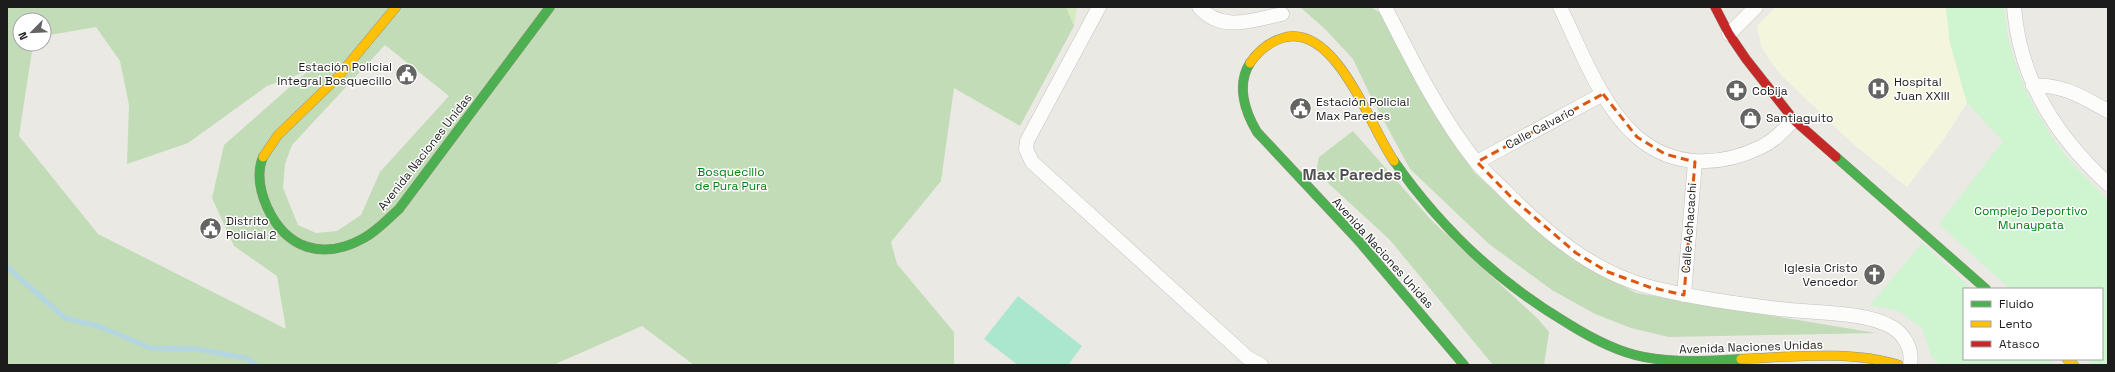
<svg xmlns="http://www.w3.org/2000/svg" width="2115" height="372" viewBox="0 0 2115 372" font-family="'Space Grotesk',sans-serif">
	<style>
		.education { fill: #f4f5dd }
		.grass { fill: #d5ebbf }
		.forest { fill: #c2dcb7; fill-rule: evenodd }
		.park { fill: #cef4d0 }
		.pitch { fill: #abe6cf }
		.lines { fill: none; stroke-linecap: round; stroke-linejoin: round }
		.stream { stroke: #b4d6e1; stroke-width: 5 }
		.street-casing { stroke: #c3c2c0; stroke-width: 15 }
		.fast-casing { stroke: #91947c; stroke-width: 10 }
		.slow-casing { stroke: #91947c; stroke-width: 10 }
		.jam-casing { stroke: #91947c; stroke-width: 10 }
		.street { stroke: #fcfcfb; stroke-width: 14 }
		.fast { stroke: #4caf50; stroke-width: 9 }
		.slow { stroke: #ffc107; stroke-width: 9 }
		.jam { stroke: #c62828; stroke-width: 9 }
		.marked { fill: none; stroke: #de560d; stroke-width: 3; stroke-dasharray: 8 5; stroke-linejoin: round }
		.labels { text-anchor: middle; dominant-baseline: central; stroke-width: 3; stroke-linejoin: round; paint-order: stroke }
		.poi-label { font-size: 12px; fill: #1c1c1c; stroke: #fff; text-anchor: start }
		.street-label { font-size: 12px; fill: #1c1c1c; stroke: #fff }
		.park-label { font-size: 12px; fill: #038013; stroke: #fff }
		.district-label { font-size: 16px; font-weight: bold; fill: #4f4f4f; stroke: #fff }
	</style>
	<rect width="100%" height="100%" fill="#eae9e4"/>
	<!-- education -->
	<path class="education" d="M1776,7H1946L1950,43L1967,103L1944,139L1907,187L1852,143L1781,75L1768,58L1761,46L1757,26Z"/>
	<!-- grass -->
	<path class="grass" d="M1066,7H1077L1074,26Z"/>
	<!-- forest -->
	<path class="forest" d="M7,7H1066L1074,26L1020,126L954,88L941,181L891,242L897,264L954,332V365H694L642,326L553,365H7ZM20,20H44V36L96,27L120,61L129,105L127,164L188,143L267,86L308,71L224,145L212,198L234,246L277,276L286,329L98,234L19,136L33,44H20ZM385,45L449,96L380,172L361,215L337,231L316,233L298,225L283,188L285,164L292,145Z
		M1300,7H1371L1382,14L1444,128L1474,172L1531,226L1589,267L1636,293L1876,333L1669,337L1631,328L1595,314L1552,290L1489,244L1410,169L1371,97L1353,59L1325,29Z
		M1353,131L1432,221L1538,319L1549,332L1544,365H1493L1390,240L1316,172L1319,157Z"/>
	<!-- park -->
	<path class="park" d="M1946,7H2004C2008,64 2035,117 2070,161C2082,175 2096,187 2108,201V365H2093L2086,359H2102V289H2010L1939,224L2003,141L1967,103L1950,43Z
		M1922,243L1972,289H1964V359H2048L2054,365H1941L1932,358L1922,328L1899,311L1870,305Z"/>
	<!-- pitch -->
	<path class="pitch" d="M1018,296L1082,346L1068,365H1018L984,339Z"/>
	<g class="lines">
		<!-- stream -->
		<path class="stream" d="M7,267L65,318L98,326L151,348L197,349L246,358L257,365"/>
		<defs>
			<path id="street" d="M1099,7L1027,141L1026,149L1032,162L1248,358L1261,365
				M1199,7C1222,33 1253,20 1282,14
				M1385,7C1412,60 1439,115 1476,162C1484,171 1494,180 1503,189C1544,231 1592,272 1650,287C1693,298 1737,304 1780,309C1812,313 1864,311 1892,327C1905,335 1913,350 1910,365
				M1560,7C1580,48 1601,106 1637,137C1673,168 1720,167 1761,147C1774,141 1784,130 1794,120
				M2014,7C2020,80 2055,135 2108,184
				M1729,34L1756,7
				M2033,86C2061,83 2084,98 2108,111
				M1477,162L1603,94
				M1684,295L1695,162"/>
			<path id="fast" d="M1250,63C1236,85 1245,112 1257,132L1358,240L1464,365
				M263,157C256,174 260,191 267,207C286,249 323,261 364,238C377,231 388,219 399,209L550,7
				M1836,157L1986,289
				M1394,161C1440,227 1498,282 1567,323C1591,338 1617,352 1644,357C1676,363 1709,361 1741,359"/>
			<path id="slow" d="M1250,63C1259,50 1270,41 1286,37C1337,26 1370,127 1394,161
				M263,157L278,135L337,78L396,7
				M1741,359C1790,357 1852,350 1899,365
				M2067,359L2074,365"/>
			<path id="jam" d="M1715,7L1729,34L1746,59L1794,120L1836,157"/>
		</defs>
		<!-- street casing -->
		<use href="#street" class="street-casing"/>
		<!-- fast casing -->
		<use href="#fast" class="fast-casing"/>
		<!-- slow casing -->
		<use href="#slow" class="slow-casing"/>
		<!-- jam casing -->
		<use href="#jam" class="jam-casing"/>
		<!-- street -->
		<use href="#street" class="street"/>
		<!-- fast -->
		<use href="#fast" class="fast"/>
		<!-- slow -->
		<use href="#slow" class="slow"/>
		<!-- jam -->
		<use href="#jam" class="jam"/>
	</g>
	<!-- marked area -->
	<path class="marked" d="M1603,94L1637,137L1665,154L1695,162L1684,295L1649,287L1608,272L1576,253L1511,197L1477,162Z"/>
	<!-- icons -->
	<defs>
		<symbol id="civic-disc" viewBox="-11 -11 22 22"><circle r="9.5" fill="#646462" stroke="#fff"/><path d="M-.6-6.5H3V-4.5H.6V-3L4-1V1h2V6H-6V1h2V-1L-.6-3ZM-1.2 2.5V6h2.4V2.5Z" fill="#fff"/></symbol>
		<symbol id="hospital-disc" viewBox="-11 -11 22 22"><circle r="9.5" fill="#646462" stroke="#fff"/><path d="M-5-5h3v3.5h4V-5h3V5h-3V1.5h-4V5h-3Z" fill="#fff"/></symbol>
		<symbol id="pharmacy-disc" viewBox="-11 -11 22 22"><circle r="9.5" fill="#646462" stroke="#fff"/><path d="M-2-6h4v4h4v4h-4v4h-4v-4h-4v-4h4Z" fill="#fff"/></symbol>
		<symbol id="shop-disc" viewBox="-11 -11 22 22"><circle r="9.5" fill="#646462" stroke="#fff"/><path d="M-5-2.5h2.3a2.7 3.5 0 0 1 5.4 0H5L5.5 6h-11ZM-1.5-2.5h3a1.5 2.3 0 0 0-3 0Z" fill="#fff"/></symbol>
		<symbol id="church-disc" viewBox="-11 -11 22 22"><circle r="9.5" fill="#646462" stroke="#fff"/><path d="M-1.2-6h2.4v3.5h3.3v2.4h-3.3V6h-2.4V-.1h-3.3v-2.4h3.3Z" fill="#fff"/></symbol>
	</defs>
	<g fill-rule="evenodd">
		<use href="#civic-disc" x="394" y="62" width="25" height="25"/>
		<use href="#hospital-disc" x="1866" y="76" width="25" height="25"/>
		<use href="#pharmacy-disc" x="1724" y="78" width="25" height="25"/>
		<use href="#civic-disc" x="1288" y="96" width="25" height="25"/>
		<use href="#shop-disc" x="1738" y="106" width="25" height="25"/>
		<use href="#civic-disc" x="198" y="216" width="25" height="25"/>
		<use href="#church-disc" x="1862" y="262" width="25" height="25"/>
	</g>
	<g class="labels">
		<!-- poi labels -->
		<g class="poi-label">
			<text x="392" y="67" text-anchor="end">Estación Policial<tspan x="392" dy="14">Integral Bosquecillo</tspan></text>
			<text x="1894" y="82">Hospital<tspan x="1894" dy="14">Juan XXIII</tspan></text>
			<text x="1752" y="91">Cobija</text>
			<text x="1316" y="102">Estación Policial<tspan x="1316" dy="14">Max Paredes</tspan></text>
			<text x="1766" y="118">Santiaguito</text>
			<text x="226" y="221">Distrito<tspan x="226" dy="14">Policial 2</tspan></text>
			<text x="1858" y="268" text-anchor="end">Iglesia Cristo<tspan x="1858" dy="14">Vencedor</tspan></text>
		</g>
		<!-- street labels -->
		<g class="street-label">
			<text transform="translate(1540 128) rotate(-28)">Calle Calvario</text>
			<text transform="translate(425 152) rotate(-52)">Avenida Naciones Unidas</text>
			<text transform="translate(1689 228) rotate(-86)">Calle Achacachi</text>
			<text transform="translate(1383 253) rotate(48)">Avenida Naciones Unidas</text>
			<text transform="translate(1751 347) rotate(-2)">Avenida Naciones Unidas</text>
		</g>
		<!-- park labels -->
		<g class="park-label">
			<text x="731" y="172">Bosquecillo<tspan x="731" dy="14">de Pura Pura</tspan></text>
			<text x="2031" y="211">Complejo Deportivo<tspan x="2031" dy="14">Munaypata</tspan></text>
		</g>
		<!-- district labels -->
		<g class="district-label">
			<text x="1352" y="174">Max Paredes</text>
		</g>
	</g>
	<!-- border -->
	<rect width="2115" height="372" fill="none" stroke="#1c1c1c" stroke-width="16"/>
	<!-- legend -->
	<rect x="1963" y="288" width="140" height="72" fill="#ffffff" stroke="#a4a4a4"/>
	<rect x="1971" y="301" width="20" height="6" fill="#4caf50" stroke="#a4a4a4"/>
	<text x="1999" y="308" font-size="12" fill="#1c1c1c">Fluido</text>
	<rect x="1971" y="321" width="20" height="6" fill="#ffc107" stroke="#a4a4a4"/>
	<text x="1999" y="328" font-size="12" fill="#1c1c1c">Lento</text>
	<rect x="1971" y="341" width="20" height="6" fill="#c62828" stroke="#a4a4a4"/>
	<text x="1999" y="348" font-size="12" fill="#1c1c1c">Atasco</text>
	<!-- north arrow -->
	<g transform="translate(32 32) rotate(246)"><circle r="19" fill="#ffffff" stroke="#a4a4a4"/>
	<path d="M0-3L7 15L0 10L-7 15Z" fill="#646462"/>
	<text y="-6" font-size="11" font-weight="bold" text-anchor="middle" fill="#1c1c1c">N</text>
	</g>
</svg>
